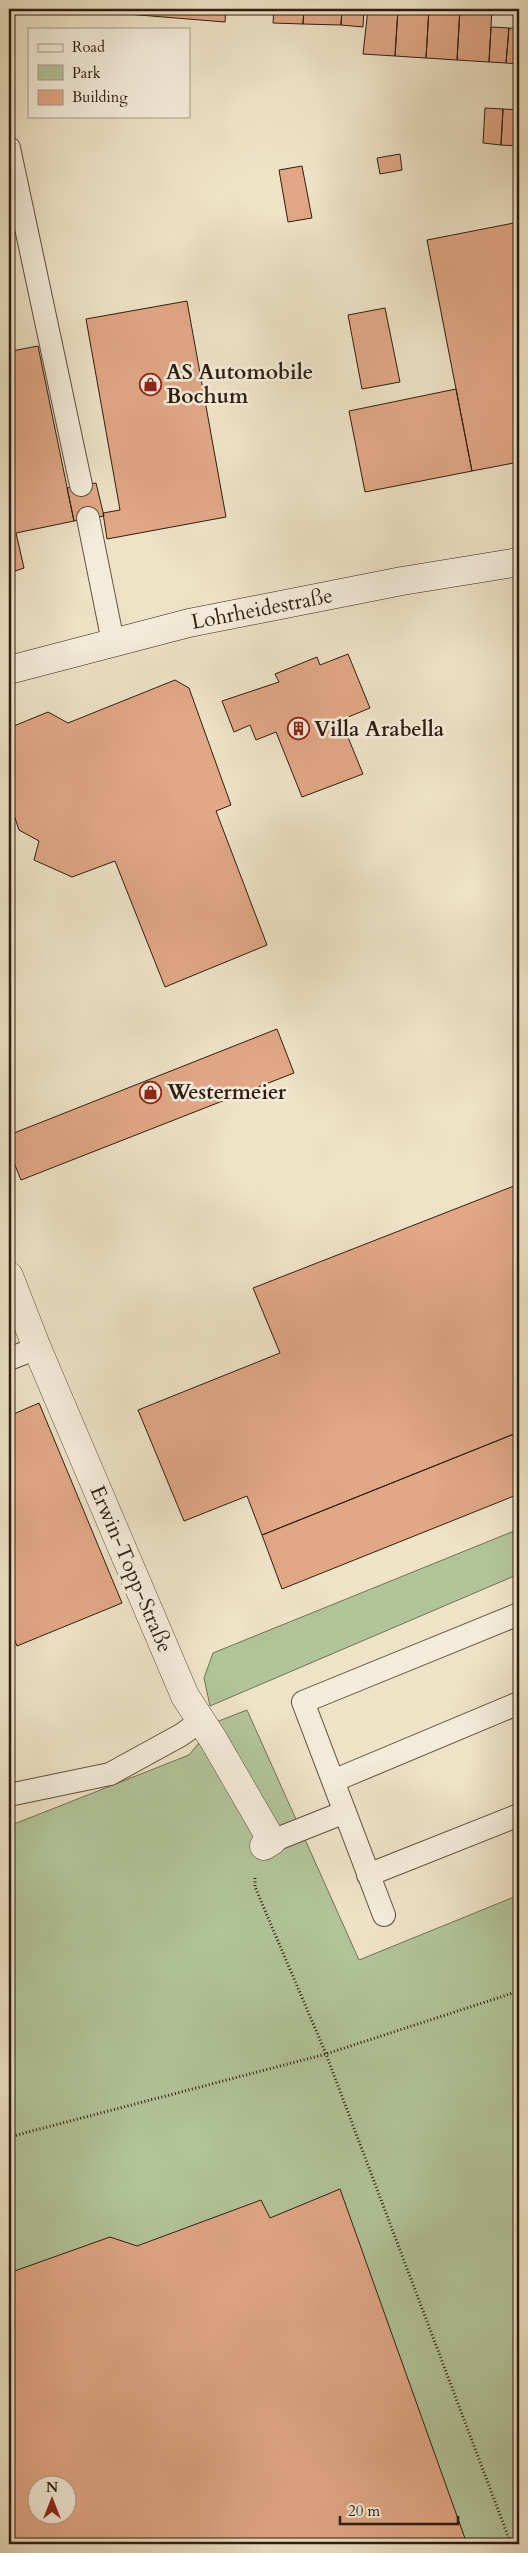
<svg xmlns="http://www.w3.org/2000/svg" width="528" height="2553" viewBox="0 0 528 2553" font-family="Cardo,serif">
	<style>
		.green { fill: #b2c49a; stroke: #707054; fill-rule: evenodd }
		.building { fill: #e1a786; stroke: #2e1d0e; fill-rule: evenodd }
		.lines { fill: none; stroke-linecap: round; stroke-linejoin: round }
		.lane-casing { stroke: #5e4e3c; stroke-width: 24 }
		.street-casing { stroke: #5e4e3c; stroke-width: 29 }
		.secondary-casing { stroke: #2e1d0e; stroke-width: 29 }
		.path { stroke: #2e1d0e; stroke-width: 3; stroke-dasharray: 1 2.5; stroke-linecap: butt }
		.lane { stroke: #f4ecdb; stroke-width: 22 }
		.street { stroke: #f4ecdb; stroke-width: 28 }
		.secondary { stroke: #f4ecdb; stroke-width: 28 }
		.labels { text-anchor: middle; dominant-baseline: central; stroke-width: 5; stroke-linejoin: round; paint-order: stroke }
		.poi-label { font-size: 21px; font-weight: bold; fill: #2e1d0e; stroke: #f4ecdb; text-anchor: start }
		.street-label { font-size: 21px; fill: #2e1d0e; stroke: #f4ecdb }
	</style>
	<rect width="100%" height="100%" fill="#eee2c7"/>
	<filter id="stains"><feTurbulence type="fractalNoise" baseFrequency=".004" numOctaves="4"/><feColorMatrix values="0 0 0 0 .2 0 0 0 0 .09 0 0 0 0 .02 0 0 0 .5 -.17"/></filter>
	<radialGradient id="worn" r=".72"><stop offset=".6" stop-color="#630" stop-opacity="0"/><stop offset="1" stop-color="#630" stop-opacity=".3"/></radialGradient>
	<!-- green -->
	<path class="green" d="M519,1529V1574L210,1706L204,1678L213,1653Z
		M247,1710L359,1960L519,1895V2544H9V1826L189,1755L216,1722ZM38,2486H68V2516H38Z"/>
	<!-- building -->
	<path class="building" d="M58,9H102V12Z
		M102,9H226L225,22L102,12Z
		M274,9H304L303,24L273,23Z
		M304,9H342L341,25L303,24Z
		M342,9H364L363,27L341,25Z
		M368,9H398L395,56L363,54Z
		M398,9H429L426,58L395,56Z
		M429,9H460L457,60L426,58Z
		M460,9H492L489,62L457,60Z
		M491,27L509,28L506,63L489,62Z
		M509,28L519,29V64L506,63Z
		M485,108L503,109L501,145L483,143Z
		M503,109L519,110L518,146L501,145Z
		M400,154L402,170L380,174L377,158Z
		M302,166L312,218L288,222L279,170Z
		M519,222V462L472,471L427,240Z
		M187,301L226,517L107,539L103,513L120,510L86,319Z
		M385,308L400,382L362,389L348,315Z
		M9,333L12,351L38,346L74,521L16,533L24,568L9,573Z
		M456,389L472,471L365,492L349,411Z
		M96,483L104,516L74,521L67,488Z
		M348,654L370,708L341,720L363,774L302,797L276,732L256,740L250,725L234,732L222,701L279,682L275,674L317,657L320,665Z
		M175,680L189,688L231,805L216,811L267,945L165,987L115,861L72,877L34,860L39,841L19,830L9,800V728L48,712L68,723Z
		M277,1029L294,1073L21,1180L9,1150V1135Z
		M519,1184V1432L262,1535L247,1496L184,1521L138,1410L280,1353L253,1288Z
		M39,1403L122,1603L17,1646L9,1626V1416Z
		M519,1432V1494L282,1589L262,1535Z
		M340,2189L467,2544H9V2273L110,2237L137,2246L261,2200L270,2218ZM38,2486H68V2516H38Z"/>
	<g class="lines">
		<defs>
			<path id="lane" d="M9,148L81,485
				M88,518L113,642
				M9,1359L37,1348
				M333,1781L519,1703
				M9,1795L110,1774L181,1735L201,1721
				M272,1841L345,1812
				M368,1875L519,1815
				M384,1915L303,1702L519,1614"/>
			<path id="street" d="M9,1276L37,1348L185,1696L213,1739L272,1841L264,1846"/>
			<path id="secondary" d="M9,670L189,623L402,581L519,562"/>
		</defs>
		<!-- lane casing -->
		<use href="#lane" class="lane-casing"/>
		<!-- street casing -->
		<use href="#street" class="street-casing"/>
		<!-- secondary casing -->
		<use href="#secondary" class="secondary-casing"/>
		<!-- path -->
		<path class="path" d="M255,1878V1887L326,2054L511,2544
			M9,2137L326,2054L519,1991"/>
		<!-- lane -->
		<use href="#lane" class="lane"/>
		<!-- street -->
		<use href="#street" class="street"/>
		<!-- secondary -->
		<use href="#secondary" class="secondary"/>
	</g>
	<!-- icons -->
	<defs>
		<symbol id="shop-ring" viewBox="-11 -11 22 22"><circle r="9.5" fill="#f4ecdb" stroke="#8f2418" stroke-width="1.5"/><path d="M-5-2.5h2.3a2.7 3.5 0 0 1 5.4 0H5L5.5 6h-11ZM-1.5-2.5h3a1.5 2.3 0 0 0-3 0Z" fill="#8f2418"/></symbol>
		<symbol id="building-ring" viewBox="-11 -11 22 22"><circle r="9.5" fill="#f4ecdb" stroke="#8f2418" stroke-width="1.5"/><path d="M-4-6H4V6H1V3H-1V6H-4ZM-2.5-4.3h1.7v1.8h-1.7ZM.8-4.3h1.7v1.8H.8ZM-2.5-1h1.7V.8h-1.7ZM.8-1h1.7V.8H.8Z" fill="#8f2418"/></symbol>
	</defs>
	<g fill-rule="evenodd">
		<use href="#shop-ring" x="138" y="372" width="25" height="25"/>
		<use href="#building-ring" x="286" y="716" width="25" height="25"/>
		<use href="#shop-ring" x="138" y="1080" width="25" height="25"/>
	</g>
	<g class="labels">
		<!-- poi labels -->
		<g class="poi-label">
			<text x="166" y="372">AS Automobile<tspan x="166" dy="24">Bochum</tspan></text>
			<text x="314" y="729">Villa Arabella</text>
			<text x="167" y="1092">Westermeier</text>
		</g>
		<!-- street labels -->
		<g class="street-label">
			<text transform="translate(262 609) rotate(-11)">Lohrheidestraße</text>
			<text transform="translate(131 1569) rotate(67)">Erwin-Topp-Straße</text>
		</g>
	</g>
	<!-- margin -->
	<rect width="528" height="2553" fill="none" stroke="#eee2c7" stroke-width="30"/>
	<rect x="10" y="10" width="508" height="2533" fill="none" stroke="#2e1d0e" stroke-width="2.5"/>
	<rect x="15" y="15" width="498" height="2523" fill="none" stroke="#2e1d0e"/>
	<!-- legend -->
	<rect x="28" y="28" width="162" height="90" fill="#f4ecdb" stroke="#a59989"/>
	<rect x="38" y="44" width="25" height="8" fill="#f4ecdb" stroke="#a59989"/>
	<text x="72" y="52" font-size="15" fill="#2e1d0e">Road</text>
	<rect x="38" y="65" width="25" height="15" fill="#b2c49a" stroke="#a59989"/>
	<text x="72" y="78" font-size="15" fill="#2e1d0e">Park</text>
	<rect x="38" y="90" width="25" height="15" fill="#e1a786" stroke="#a59989"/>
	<text x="72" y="102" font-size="15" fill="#2e1d0e">Building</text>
	<!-- north arrow -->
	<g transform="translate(52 2500)"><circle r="24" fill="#f4ecdb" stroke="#a59989"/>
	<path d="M0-4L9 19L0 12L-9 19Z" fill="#8f2418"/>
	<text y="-8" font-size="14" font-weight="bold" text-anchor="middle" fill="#2e1d0e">N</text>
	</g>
	<!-- scale -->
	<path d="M340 2516v8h118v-8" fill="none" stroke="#2e1d0e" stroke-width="2.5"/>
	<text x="348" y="2516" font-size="15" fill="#2e1d0e" stroke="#f4ecdb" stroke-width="4" paint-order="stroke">20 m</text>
	<rect width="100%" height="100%" filter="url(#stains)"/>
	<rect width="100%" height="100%" fill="url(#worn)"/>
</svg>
